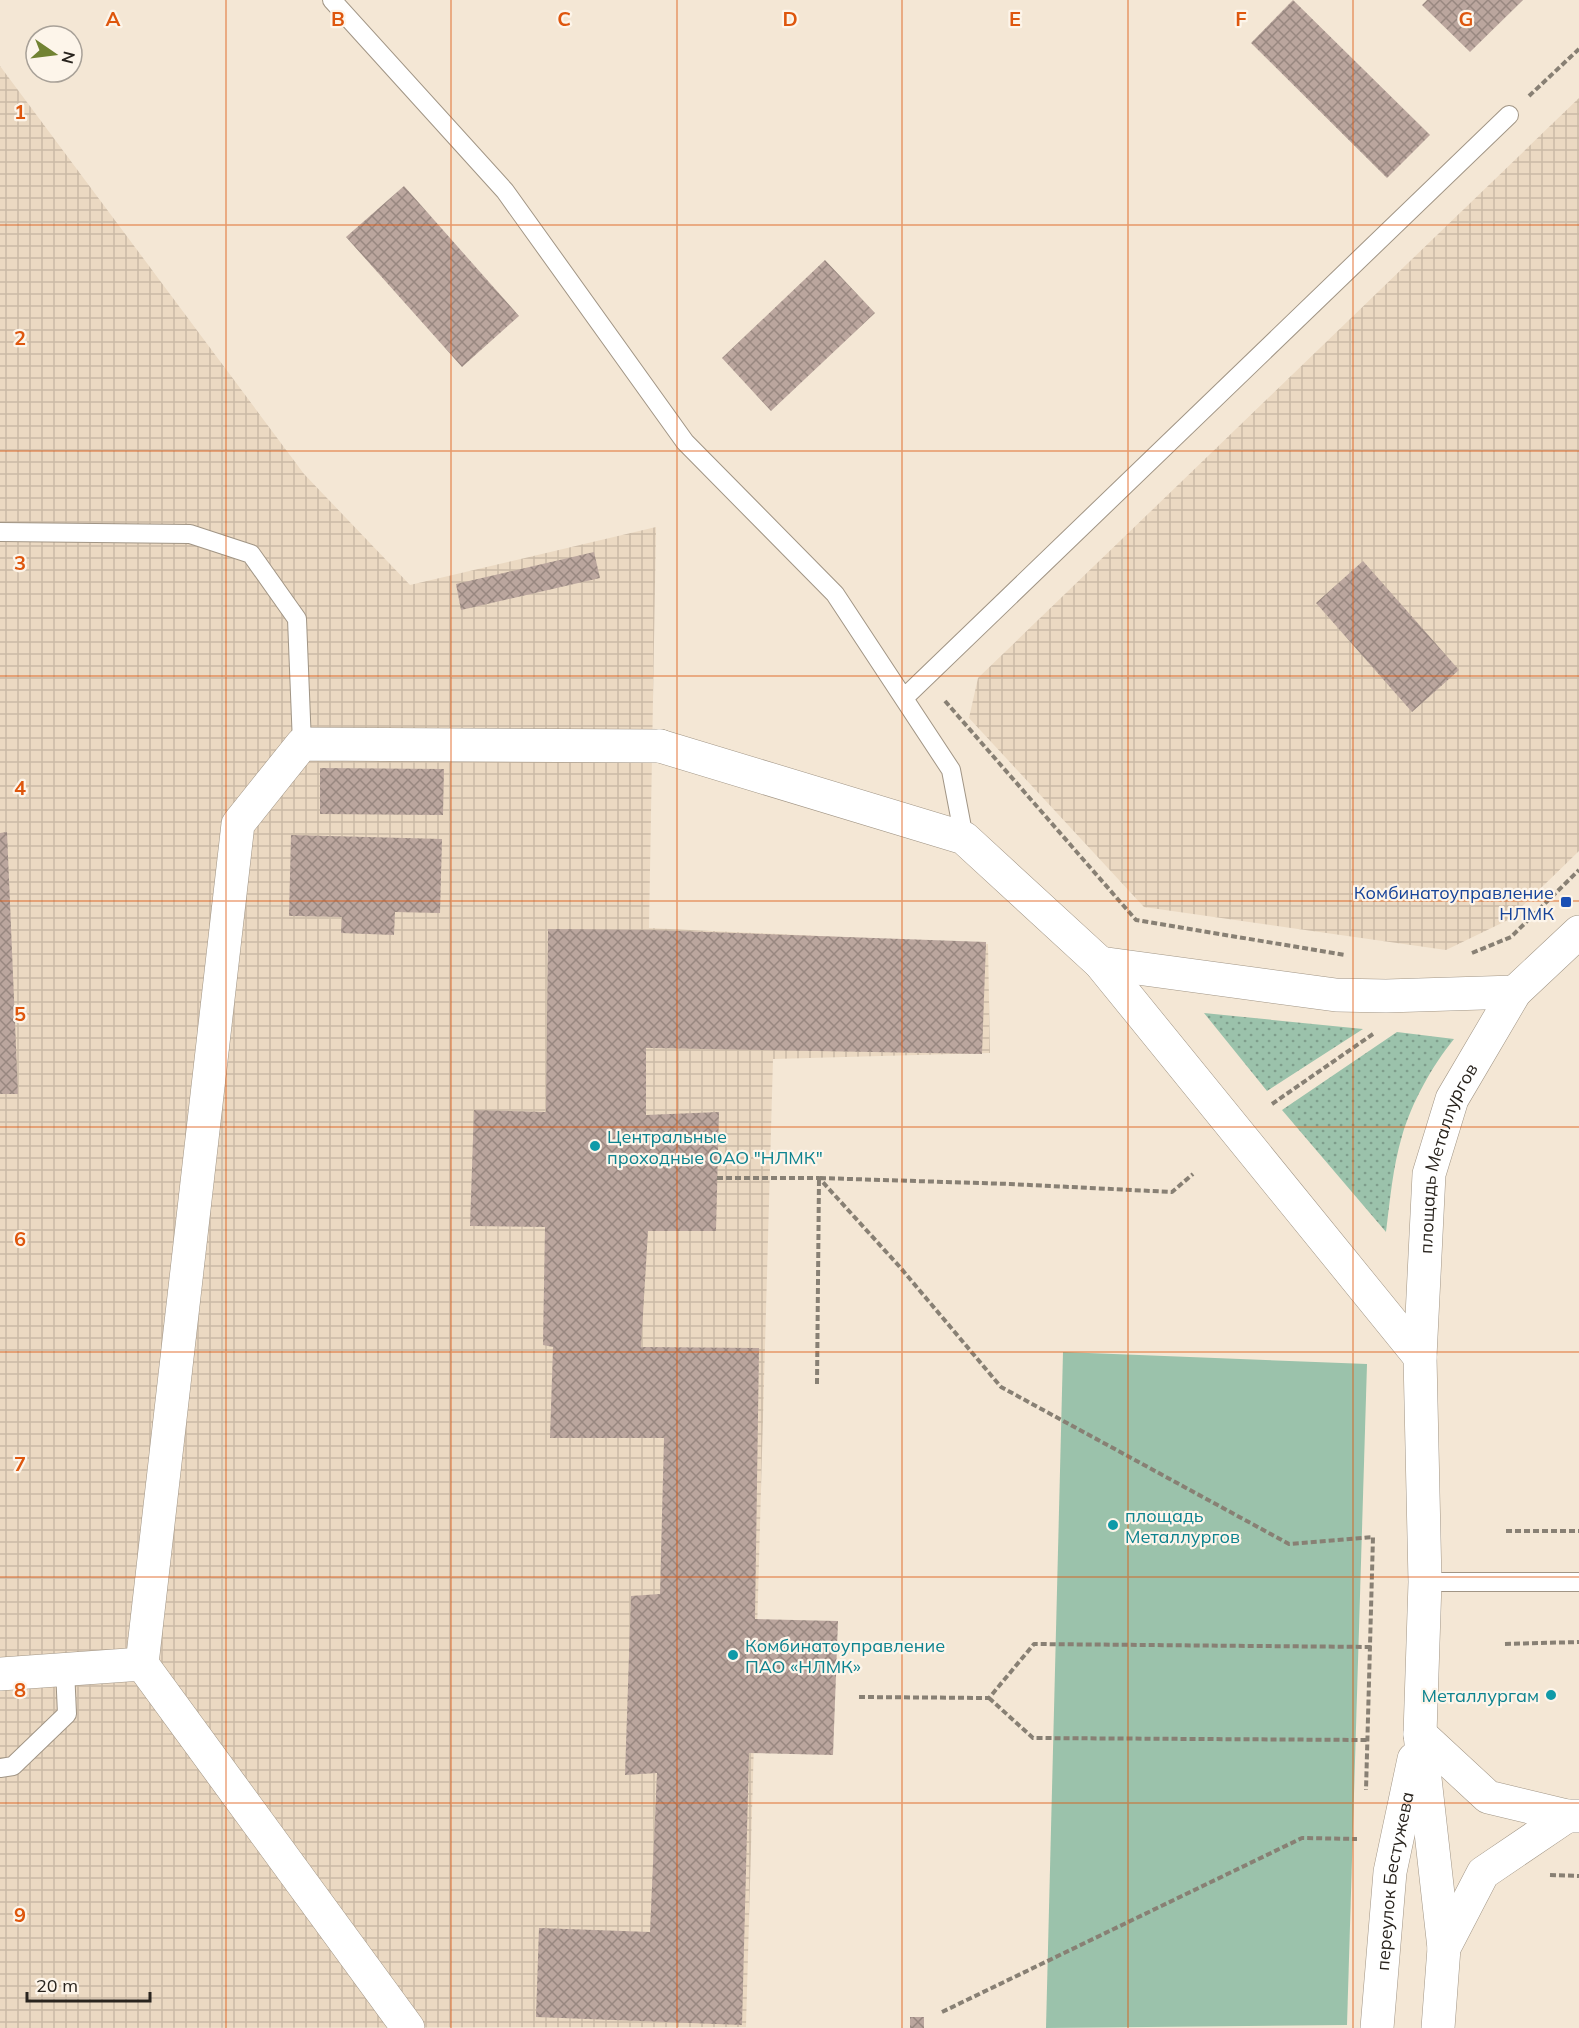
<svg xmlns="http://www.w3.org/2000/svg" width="1579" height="2028" viewBox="0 0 1579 2028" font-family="Mulish,sans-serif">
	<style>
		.industrial { fill: url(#industrial-grid) }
		.grass { fill: url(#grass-dots) }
		.green { fill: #9bc2ab }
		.building { fill: url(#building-cross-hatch) }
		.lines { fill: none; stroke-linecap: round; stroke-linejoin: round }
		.lane-casing { stroke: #a19585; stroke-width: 20 }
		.street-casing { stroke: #a19585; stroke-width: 34 }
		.secondary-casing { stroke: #a19585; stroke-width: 34 }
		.path { stroke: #888074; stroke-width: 4; stroke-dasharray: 6 3; stroke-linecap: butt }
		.lane { stroke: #fff; stroke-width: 18 }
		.street { stroke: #fff; stroke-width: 33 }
		.secondary { stroke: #fff; stroke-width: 33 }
		.grid { fill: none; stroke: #de560d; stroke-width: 1.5; stroke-opacity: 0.55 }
		.transit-dot { fill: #1a4fb4; stroke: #fdf5ea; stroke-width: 2 }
		.culture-dot { fill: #0f9aa8; stroke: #fdf5ea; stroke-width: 2 }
		.labels { text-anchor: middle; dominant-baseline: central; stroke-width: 4.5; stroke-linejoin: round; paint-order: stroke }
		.transit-label { font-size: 18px; fill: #164399; stroke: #fdf5ea; text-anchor: end }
		.culture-label { font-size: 18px; fill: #0d838f; stroke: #fdf5ea; text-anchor: start }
		.street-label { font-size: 18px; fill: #29241e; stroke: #fdf5ea }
		.grid-label { font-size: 20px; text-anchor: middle; font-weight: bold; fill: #de560d; stroke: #fdf5ea; stroke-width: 4.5; stroke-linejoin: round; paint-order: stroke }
	</style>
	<defs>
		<pattern id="industrial-grid" width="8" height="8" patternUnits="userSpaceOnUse" patternTransform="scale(1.5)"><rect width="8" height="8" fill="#ebd9c2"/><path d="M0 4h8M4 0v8" fill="none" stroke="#cabaa6"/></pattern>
		<pattern id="grass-dots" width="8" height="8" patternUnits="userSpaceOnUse" patternTransform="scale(1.5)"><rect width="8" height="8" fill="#9bc2ab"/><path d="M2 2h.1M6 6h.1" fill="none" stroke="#7e9d8b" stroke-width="1.8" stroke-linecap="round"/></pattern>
		<pattern id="building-cross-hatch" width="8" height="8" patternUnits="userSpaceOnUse" patternTransform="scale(1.5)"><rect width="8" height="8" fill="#bba69e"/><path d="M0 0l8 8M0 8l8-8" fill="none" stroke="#988780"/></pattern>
	</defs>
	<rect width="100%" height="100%" fill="#f4e7d5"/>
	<!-- industrial -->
	<path class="industrial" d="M0,66L304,474L410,585L656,527L649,928L988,944L990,1053L773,1059L746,2027L0,2028Z
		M1579,98V851L1508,920L1446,950L1144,907L969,718L978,678Z"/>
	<!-- grass -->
	<path class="grass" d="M1204,1013L1363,1029L1267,1091Z
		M1397,1032L1454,1039C1432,1066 1412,1102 1402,1136C1393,1166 1390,1200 1386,1232L1282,1110Z"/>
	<!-- green -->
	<path class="green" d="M1063,1352L1367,1364L1347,2025L1046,2028Z"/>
	<!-- building -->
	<path class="building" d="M1293,0L1430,135L1387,178L1251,43Z
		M1427,0H1523L1470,52L1422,5Z
		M404,186L519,316L462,367L346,237Z
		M825,260L875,313L771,411L722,358Z
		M594,552L600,578L461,610L456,584Z
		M1363,561L1459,670L1412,712L1316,603Z
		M320,768L444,769L443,815L320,814Z
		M7,832L18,1094H0V833Z
		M291,835L442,839L440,913L395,912L394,935L341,933L342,917L289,916Z
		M548,929L652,930L986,942L982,1054L646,1048V1115L719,1112L716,1231H648L641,1347L759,1348L755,1619L838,1621L833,1755L749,1753L742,2025L536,2017L539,1928L650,1932L657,1773L625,1775L631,1596L660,1594L664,1438H550L553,1347L543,1345L545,1227L470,1226L474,1110L546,1112Z
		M910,2017H924V2028H910Z"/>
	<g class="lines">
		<defs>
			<path id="lane" d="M332,0L505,191L685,442L835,594L951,770L964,838
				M0,532L190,534L251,554L297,619L302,744
				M904,698L1509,115
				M1425,1582H1579
				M0,1768L13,1766L67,1714L65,1669"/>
			<path id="street" d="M142,1664L238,824L302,744L660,746
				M0,1674L142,1664L408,2028"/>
			<g id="secondary">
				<path d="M660,746L964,838L1100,963L1420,1357"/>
				<path d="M1100,963L1336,995L1386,996L1515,992"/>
				<path d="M1420,1734L1488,1797L1567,1816H1579"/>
				<path id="s1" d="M1444,1948L1420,1734L1425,1582L1420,1357L1429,1174L1452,1099L1515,992L1579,932"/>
				<path id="s2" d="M1377,2028L1390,1872L1414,1759"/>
				<path d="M1438,2028L1444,1948L1483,1873L1567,1816"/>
			</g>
		</defs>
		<!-- lane casing -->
		<use href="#lane" class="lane-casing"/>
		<!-- street casing -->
		<use href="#street" class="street-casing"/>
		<!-- secondary casing -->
		<use href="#secondary" class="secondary-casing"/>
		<!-- path -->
		<path class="path" d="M1529,96L1579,49
			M945,701L1136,920L1345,955
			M1472,953L1511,937L1579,870
			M1272,1104L1373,1034
			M717,1178H819L899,1266L1001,1387L1289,1544L1373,1537L1366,1790
			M817,1384L819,1178L1010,1184L1172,1192L1193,1174
			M1506,1531H1579
			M1505,1644L1579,1642
			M859,1697L989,1698L1034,1644L1371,1647
			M989,1698L1033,1738L1368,1740
			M1550,1875L1579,1876
			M942,2012L1302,1838L1357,1839"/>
		<!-- lane -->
		<use href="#lane" class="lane"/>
		<!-- street -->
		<use href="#street" class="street"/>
		<!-- secondary -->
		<use href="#secondary" class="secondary"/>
	</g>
	<!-- grid -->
	<path class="grid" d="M226,0V2028M451,0V2028M677,0V2028M902,0V2028M1128,0V2028M1353,0V2028M0,225H1579M0,451H1579M0,676H1579M0,901H1579M0,1127H1579M0,1352H1579M0,1577H1579M0,1803H1579"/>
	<!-- markers -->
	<rect class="transit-dot" x="1560" y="896" width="12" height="12" rx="3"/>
	<g class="culture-dot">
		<circle cx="595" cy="1146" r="6"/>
		<circle cx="1113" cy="1525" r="6"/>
		<circle cx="733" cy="1655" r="6"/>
		<circle cx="1551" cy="1695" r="6"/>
	</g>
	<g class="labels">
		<!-- transit labels -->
		<g class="transit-label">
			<text x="1554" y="892">Комбинатоуправление<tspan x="1554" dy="21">НЛМК</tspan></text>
		</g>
		<!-- culture labels -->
		<g class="culture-label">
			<text x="607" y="1136">Центральные<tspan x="607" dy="21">проходные ОАО "НЛМК"</tspan></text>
			<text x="1125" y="1515">площадь<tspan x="1125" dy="21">Металлургов</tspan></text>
			<text x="745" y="1645">Комбинатоуправление<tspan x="745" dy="21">ПАО «НЛМК»</tspan></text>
			<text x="1539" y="1695" text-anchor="end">Металлургам</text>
		</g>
		<!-- street labels -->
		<g class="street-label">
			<text stroke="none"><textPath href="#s1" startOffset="795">площадь Металлургов</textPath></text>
			<text stroke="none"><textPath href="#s2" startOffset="148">переулок Бестужева</textPath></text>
		</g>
	</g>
	<g class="grid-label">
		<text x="113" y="26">A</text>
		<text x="338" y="26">B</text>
		<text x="564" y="26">C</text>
		<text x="790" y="26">D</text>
		<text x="1015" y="26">E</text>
		<text x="1241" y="26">F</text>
		<text x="1466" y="26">G</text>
		<text x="20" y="119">1</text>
		<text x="20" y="345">2</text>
		<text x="20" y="570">3</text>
		<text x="20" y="795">4</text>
		<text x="20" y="1021">5</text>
		<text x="20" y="1246">6</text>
		<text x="20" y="1471">7</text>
		<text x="20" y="1697">8</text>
		<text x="20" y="1922">9</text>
	</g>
	<!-- north arrow -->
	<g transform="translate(54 54) rotate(104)"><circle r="28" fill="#fdf5ea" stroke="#a8a198" stroke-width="1.5"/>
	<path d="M0-4.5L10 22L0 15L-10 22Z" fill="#728333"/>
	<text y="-9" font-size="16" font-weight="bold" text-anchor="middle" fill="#29241e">N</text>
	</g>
	<!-- scale -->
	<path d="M27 1992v9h123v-9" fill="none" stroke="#29241e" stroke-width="3"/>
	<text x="36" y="1992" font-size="18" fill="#29241e" stroke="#fdf5ea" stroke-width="4.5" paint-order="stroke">20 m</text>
</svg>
